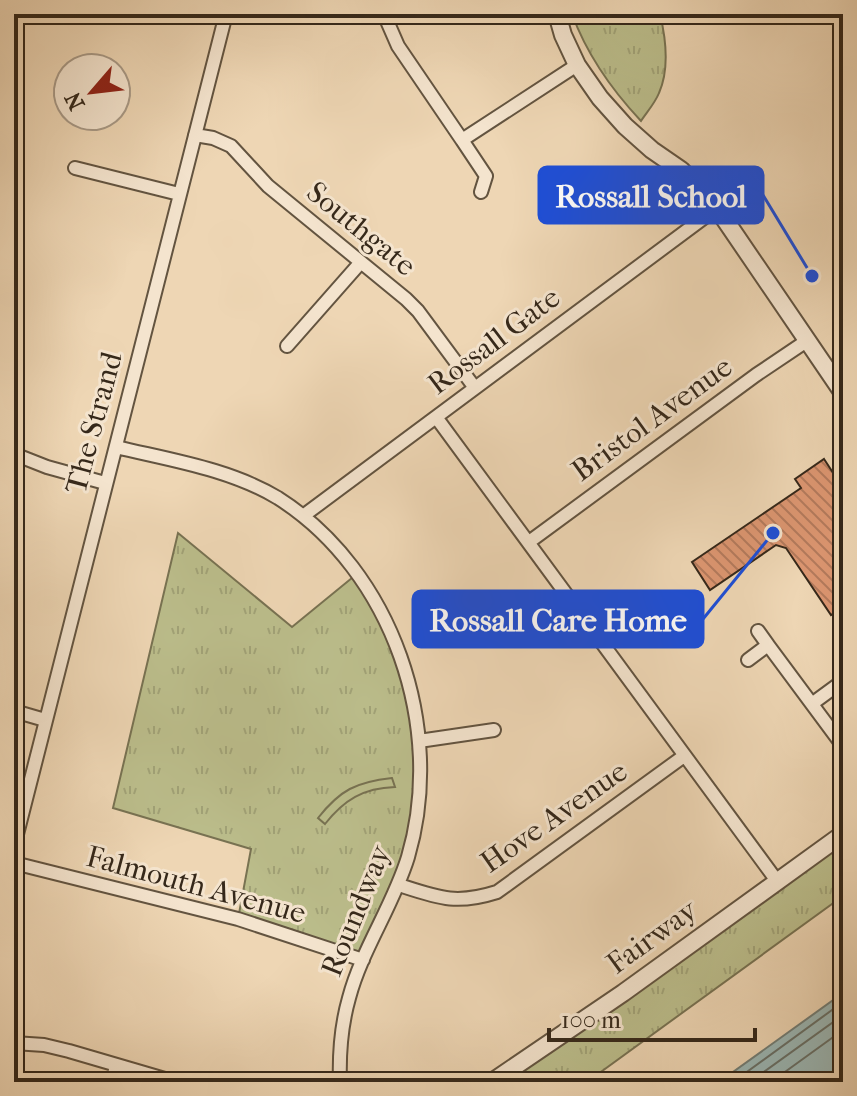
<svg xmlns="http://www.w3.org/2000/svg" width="857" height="1096" viewBox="0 0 857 1096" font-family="'IM FELL French Canon',serif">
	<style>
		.grass { fill: url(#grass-tufts); stroke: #787252; stroke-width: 2 }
		.green { fill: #bbbd8b; stroke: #787252; stroke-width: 2 }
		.water { fill: #9bb7b5; stroke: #727e77; stroke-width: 2 }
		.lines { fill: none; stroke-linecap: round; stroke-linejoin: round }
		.shore { stroke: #687068; stroke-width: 2 }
		.building { fill: url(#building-back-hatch); stroke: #35281a; stroke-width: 2 }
		.minor-casing { stroke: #635440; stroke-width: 16 }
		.tertiary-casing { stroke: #635440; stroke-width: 20 }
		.minor { stroke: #f4e4ce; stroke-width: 12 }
		.tertiary { stroke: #f4e4ce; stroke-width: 16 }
		.labels { text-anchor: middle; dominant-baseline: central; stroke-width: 6; stroke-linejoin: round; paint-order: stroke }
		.street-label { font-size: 30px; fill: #35281a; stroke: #f4e4ce }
		.leader { fill: none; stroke: #1d4ed8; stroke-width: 3 }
		.callout-dot { fill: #1d4ed8; stroke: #f4e4ce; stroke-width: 3 }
		.callout { fill: #1d4ed8; stroke: #1d4ed8; stroke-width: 3 }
		.callout-label { font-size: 32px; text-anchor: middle; font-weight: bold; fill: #fff }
	</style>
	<defs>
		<pattern id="grass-tufts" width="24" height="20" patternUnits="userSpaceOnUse" patternTransform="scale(2)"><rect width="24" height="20" fill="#bbbd8b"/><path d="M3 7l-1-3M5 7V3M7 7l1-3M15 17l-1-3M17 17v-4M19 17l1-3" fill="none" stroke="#a1a277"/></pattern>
		<pattern id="building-back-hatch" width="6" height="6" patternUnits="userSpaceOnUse" patternTransform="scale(2)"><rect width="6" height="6" fill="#dc9671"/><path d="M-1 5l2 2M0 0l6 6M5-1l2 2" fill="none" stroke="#b37a5c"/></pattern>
	</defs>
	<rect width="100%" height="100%" fill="#eed6b4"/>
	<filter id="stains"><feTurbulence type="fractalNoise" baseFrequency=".0025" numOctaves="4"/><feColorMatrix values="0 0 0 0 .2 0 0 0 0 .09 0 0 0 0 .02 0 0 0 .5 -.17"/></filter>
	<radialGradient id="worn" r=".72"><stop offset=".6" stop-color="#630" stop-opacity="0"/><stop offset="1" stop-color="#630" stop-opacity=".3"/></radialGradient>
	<!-- grass -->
	<path class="grass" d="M572,14H660C666,39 670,68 659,93C655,103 647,112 641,121C611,89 587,55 572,14Z
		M178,533L292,627L358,573L387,627L419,741L409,853L363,960L238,919L251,849L113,808Z
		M843,834V896L587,1082H492Z"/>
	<!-- green -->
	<path class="green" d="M392,778L395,787C363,788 344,800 325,824L318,818C340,790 356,782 392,778Z"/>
	<!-- water -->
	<path class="water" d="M843,993V1082H719Z"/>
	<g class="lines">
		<!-- shore -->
		<path class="shore" d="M733,1082L843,1002
			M750,1082L843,1015
			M771,1082L843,1030"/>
	</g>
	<!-- building -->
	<path class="building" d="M824,459L843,488V607L831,615L786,548L776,545L710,590L692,562L801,488L795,479Z"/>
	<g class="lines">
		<defs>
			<path id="minor" d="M384,14L398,46L462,140L577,65
				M195,135L213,138L231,146L268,186L406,299L418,311L475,388
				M462,140L486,176L481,192
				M75,168L179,194
				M287,346L361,262
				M436,417L777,881
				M116,447C170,460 230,469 278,498C393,571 446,728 408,857C393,906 362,949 349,998C341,1026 339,1053 340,1082
				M14,454L47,467L105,483
				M303,516L717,208
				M529,542L756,375L808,340
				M758,631L768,645
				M748,660L768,645L843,746
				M813,703L843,681
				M14,711L45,720
				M419,741L494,730
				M14,846L226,14
				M14,863L238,919L363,960
				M399,885C439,898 456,905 497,892L684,756
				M14,1043L44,1045L69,1051L175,1082
				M112,1082L116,1066"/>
			<path id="tertiary" d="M557,14L563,35L577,65L600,98L625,126L652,150L681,170L717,208L843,393
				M492,1082L623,993L843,834"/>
		</defs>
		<!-- minor casing -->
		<use href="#minor" class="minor-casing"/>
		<!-- tertiary casing -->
		<use href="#tertiary" class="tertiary-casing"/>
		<!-- minor -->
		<use href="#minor" class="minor"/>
		<!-- tertiary -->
		<use href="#tertiary" class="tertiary"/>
	</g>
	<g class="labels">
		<!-- street labels -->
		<g class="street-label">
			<text transform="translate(361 229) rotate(39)">Southgate</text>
			<text transform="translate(494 341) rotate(-37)">Rossall Gate</text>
			<text transform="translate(652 419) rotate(-36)">Bristol Avenue</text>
			<text transform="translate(94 423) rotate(-75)">The Strand</text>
			<text transform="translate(554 817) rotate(-35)">Hove Avenue</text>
			<text transform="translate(196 885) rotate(15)">Falmouth Avenue</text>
			<text transform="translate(356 911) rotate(-68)">Roundway</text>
			<text transform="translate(652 937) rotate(-36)">Fairway</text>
		</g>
	</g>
	<!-- callouts -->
	<path class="leader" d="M812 276L763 195M773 533L703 619"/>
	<g class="callout-dot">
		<circle cx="812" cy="276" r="8"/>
		<circle cx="773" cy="533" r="8"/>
	</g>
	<g class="callout">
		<rect x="539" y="167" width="224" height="56" rx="8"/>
		<rect x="413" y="591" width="290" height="56" rx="8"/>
	</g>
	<g class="callout-label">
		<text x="651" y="207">Rossall School</text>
		<text x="558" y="631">Rossall Care Home</text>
	</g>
	<!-- margin -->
	<rect width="857" height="1096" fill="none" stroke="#eed6b4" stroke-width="48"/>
	<rect x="16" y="16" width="825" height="1064" fill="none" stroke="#35281a" stroke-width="4"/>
	<rect x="24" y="24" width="809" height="1048" fill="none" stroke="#35281a" stroke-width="2"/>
	<!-- north arrow -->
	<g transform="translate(92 92) rotate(242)"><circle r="38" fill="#f4e4ce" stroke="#a89986" stroke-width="2"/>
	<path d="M0-6L14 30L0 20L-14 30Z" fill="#8f2418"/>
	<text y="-12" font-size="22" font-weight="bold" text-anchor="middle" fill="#35281a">N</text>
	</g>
	<!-- scale -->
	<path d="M549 1028v12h206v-12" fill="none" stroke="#35281a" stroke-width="4"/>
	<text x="561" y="1028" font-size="24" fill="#35281a" stroke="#f4e4ce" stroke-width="6" paint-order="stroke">100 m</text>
	<rect width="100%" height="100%" filter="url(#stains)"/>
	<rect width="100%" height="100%" fill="url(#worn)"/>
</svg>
